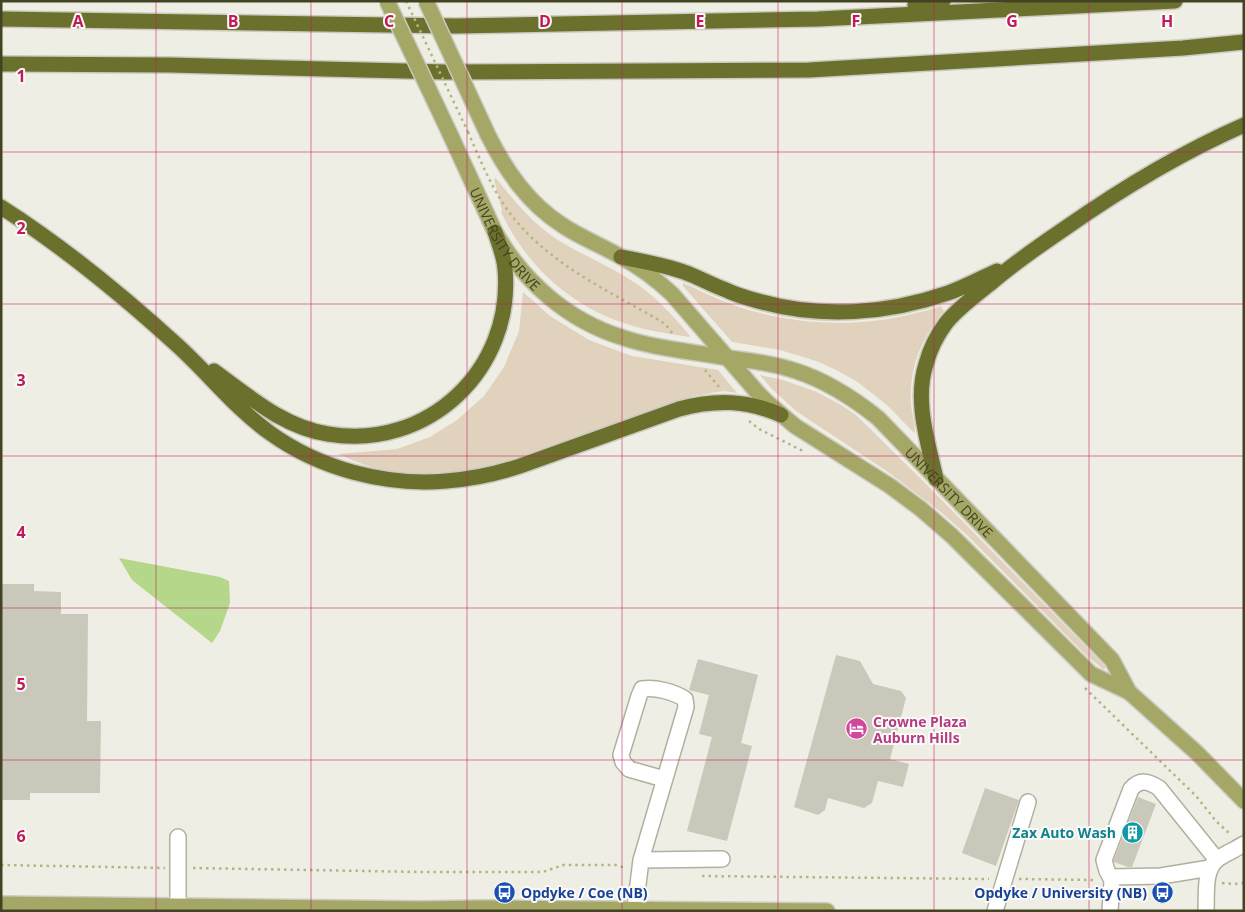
<svg xmlns="http://www.w3.org/2000/svg" width="1245" height="912" viewBox="0 0 1245 912" font-family="'Open Sans',sans-serif">
	<style>
		.green { fill: #e1d2bd }
		.water { fill: #b4d78a }
		.building { fill: #cac8ba }
		.lines { fill: none; stroke-linecap: round; stroke-linejoin: round }
		.minor-casing { stroke: #b1b09f; stroke-width: 18 }
		.major-casing { stroke: #cacac1; stroke-width: 18 }
		.highway-casing { stroke: #cacac1; stroke-width: 18 }
		.path { stroke: #b5b483; stroke-width: 2.5; stroke-dasharray: 2.5 4; stroke-linecap: butt }
		.minor { stroke: #fff; stroke-width: 15 }
		.major { stroke: #a5a767; stroke-width: 15 }
		.highway { stroke: #6b712c; stroke-width: 15 }
		.major-bridge-casing { stroke: #cacac1; stroke-width: 18; stroke-linecap: butt }
		.path-bridge { stroke: #b5b483; stroke-width: 2.5; stroke-dasharray: 2.5 4; stroke-linecap: butt }
		.major-bridge { stroke: #a5a767; stroke-width: 15 }
		.grid { fill: none; stroke: #c2185b; stroke-width: 1; stroke-opacity: 0.55 }
		.labels { text-anchor: middle; dominant-baseline: central; stroke-width: 4; stroke-linejoin: round; paint-order: stroke }
		.street-label { font-size: 14px; fill: #424322; stroke: #fbfaf6 }
		.hotel-label { font-size: 14px; font-weight: bold; fill: #b23c85; stroke: #fbfaf6; text-anchor: start }
		.culture-label { font-size: 14px; font-weight: bold; fill: #0d838f; stroke: #fbfaf6; text-anchor: end }
		.transit-label { font-size: 14px; font-weight: bold; fill: #164399; stroke: #fbfaf6; text-anchor: start }
		.grid-label { font-size: 16px; text-anchor: middle; font-weight: bold; fill: #c2185b; stroke: #fbfaf6; stroke-width: 4; stroke-linejoin: round; paint-order: stroke }
	</style>
	<rect width="100%" height="100%" fill="#efeee5"/>
	<!-- green -->
	<path class="green" d="M496,178C514,201 533,224 558,240C585,257 615,268 641,287C660,301 675,318 690,336L689,337C665,333 641,330 618,321C566,302 524,262 501,212L502,211L494,179Z
		M683,283C689,285 695,288 700,291C713,297 726,302 739,307C794,325 856,328 912,314C922,312 932,309 941,306L944,311C921,339 909,367 911,405C912,414 915,423 915,432L914,433L889,407L873,394L856,381L838,371L819,362L800,356L780,350L732,342L683,286Z
		M523,292L550,316L589,340L632,356L718,370L737,393L723,391L694,396L489,467C450,473 417,476 378,469C365,466 351,459 338,454L397,449L430,437L457,420L484,396L504,367L519,331Z
		M760,375L783,380L817,392L841,405L856,415L926,484L1105,666V669H1103L1087,656L967,535L942,513L888,472L796,411L771,388Z"/>
	<!-- water -->
	<path class="water" d="M119,558L220,577L229,581L230,603L220,631L212,643L132,580Z"/>
	<!-- building -->
	<path class="building" d="M1,584H34V591L61,592V614H88L87,721H101L100,793H30V800H1Z
		M836,655L860,661L873,684L901,691L906,698L890,759L909,764L903,787L878,781L872,803L864,808L828,798L825,810L818,815L794,807Z
		M698,659L758,675L741,743L752,746L727,841L687,831L712,737L699,734L709,695L689,690Z
		M985,788L1019,800L996,866L962,853Z
		M1138,797L1156,804L1132,867H1128L1114,862V860Z"/>
	<g class="lines">
		<defs>
			<path id="minor" d="M178,837V906
				M641,860L686,707L685,699C674,692 656,687 642,689L639,696L621,755L623,762L629,769L664,779
				M1111,877L1161,876L1210,868
				M635,909L641,860L722,859
				M995,911L1028,802
				M1110,911L1112,880L1107,871L1104,860L1131,789C1140,779 1148,781 1159,788L1217,860
				M1206,911C1207,894 1203,869 1219,858C1227,853 1236,849 1244,844"/>
			<g id="major">
				<path id="s1" d="M450,134L495,232C523,281 567,320 621,337C653,348 688,351 722,357C746,360 773,363 796,371C827,381 853,398 878,418L1112,660L1129,692"/>
				<path d="M488,135C506,171 528,203 562,225C581,238 603,246 623,258C641,268 657,280 672,294L757,392L768,403L795,426L890,486L921,509L952,536L1091,674L1129,692L1197,753L1244,801"/>
				<path d="M1,904L421,909L483,908L827,911"/>
			</g>
			<path id="highway" d="M915,5L943,1
				M1,19L456,26L818,19L1175,1
				M1,64L170,65L445,72L809,70L1183,48L1244,42
				M1,207C64,247 122,295 177,345C209,374 235,408 270,433C320,469 385,486 446,481C471,479 496,474 520,466L679,409C715,399 747,400 781,415
				M621,257C642,261 664,265 684,272C698,277 712,285 726,290C736,295 747,298 758,301C821,319 887,314 948,293C965,287 981,278 997,271
				M214,371C250,397 283,427 328,434C428,451 514,369 505,269C504,256 499,244 495,232
				M936,479C928,442 914,401 926,364C930,349 937,335 946,323C958,308 976,295 991,283C1014,263 1039,246 1064,229C1121,189 1180,153 1244,125"/>
		</defs>
		<!-- minor casing -->
		<use href="#minor" class="minor-casing"/>
		<!-- major casing -->
		<use href="#major" class="major-casing"/>
		<!-- highway casing -->
		<use href="#highway" class="highway-casing"/>
		<!-- path -->
		<path class="path" d="M468,132C479,157 489,182 504,205C541,260 603,288 659,320L666,325L673,334
			M705,370L719,387
			M749,421L759,429L805,452
			M1085,688L1196,796L1216,821L1231,835
			M1,865L165,868
			M193,868L423,872H543L563,865H617L625,868
			M702,876L989,879
			M1019,879L1096,880
			M1222,883L1234,884L1244,883"/>
		<!-- minor -->
		<use href="#minor" class="minor"/>
		<!-- major -->
		<use href="#major" class="major"/>
		<!-- highway -->
		<use href="#highway" class="highway"/>
		<defs>
			<path id="major-bridge" d="M387,1L450,134
				M426,1L488,135"/>
		</defs>
		<!-- major-bridge casing -->
		<use href="#major-bridge" class="major-bridge-casing"/>
		<!-- path-bridge -->
		<path class="path-bridge" d="M406,1L468,132"/>
		<!-- major-bridge -->
		<use href="#major-bridge" class="major-bridge"/>
	</g>
	<!-- grid -->
	<path class="grid" d="M156,1V911M311,1V911M467,1V911M622,1V911M778,1V911M934,1V911M1089,1V911M1,152H1244M1,304H1244M1,456H1244M1,608H1244M1,760H1244"/>
	<!-- icons -->
	<defs>
		<symbol id="hotel-disc" viewBox="-11 -11 22 22"><circle r="9.5" fill="#d1479c" stroke="#fbfaf6"/><path d="M-6-4.5h1.5V1H6V5H4.5V3h-9V5H-6ZM-4 0a1.8 1.8 0 1 1 3.6 0ZM.5 0V-2.5h3Q6-2.5 6 0Z" fill="#fff"/></symbol>
		<symbol id="building-disc" viewBox="-11 -11 22 22"><circle r="9.5" fill="#0f9aa8" stroke="#fbfaf6"/><path d="M-4-6H4V6H1V3H-1V6H-4ZM-2.5-4.3h1.7v1.8h-1.7ZM.8-4.3h1.7v1.8H.8ZM-2.5-1h1.7V.8h-1.7ZM.8-1h1.7V.8H.8Z" fill="#fff"/></symbol>
		<symbol id="bus-disc" viewBox="-11 -11 22 22"><circle r="9.5" fill="#1a4fb4" stroke="#fbfaf6"/><path d="M-5-6H5V4H4V6H2V4H-2V6H-4V4H-5ZM-3.5-4V0h7V-4ZM-3.5 1.2v1.5H-2V1.2ZM2 1.2v1.5H3.5V1.2Z" fill="#fff"/></symbol>
	</defs>
	<g fill-rule="evenodd">
		<use href="#hotel-disc" x="844" y="716" width="25" height="25"/>
		<use href="#building-disc" x="1120" y="820" width="25" height="25"/>
		<use href="#bus-disc" x="492" y="880" width="25" height="25"/>
		<use href="#bus-disc" x="1150" y="880" width="25" height="25"/>
	</g>
	<g class="labels">
		<!-- street labels -->
		<g class="street-label">
			<text stroke="none"><textPath href="#s1" startOffset="119">UNIVERSITY DRIVE</textPath></text>
			<text stroke="none"><textPath href="#s1" startOffset="652">UNIVERSITY DRIVE</textPath></text>
		</g>
		<!-- hotel labels -->
		<g class="hotel-label">
			<text x="873" y="721">Crowne Plaza<tspan x="873" dy="16">Auburn Hills</tspan></text>
		</g>
		<!-- culture labels -->
		<g class="culture-label">
			<text x="1116" y="832">Zax Auto Wash</text>
		</g>
		<!-- transit labels -->
		<g class="transit-label">
			<text x="521" y="892">Opdyke / Coe (NB)</text>
			<text x="1147" y="892" text-anchor="end">Opdyke / University (NB)</text>
		</g>
	</g>
	<g class="grid-label">
		<text x="78" y="27">A</text>
		<text x="233" y="27">B</text>
		<text x="389" y="27">C</text>
		<text x="545" y="27">D</text>
		<text x="700" y="27">E</text>
		<text x="856" y="27">F</text>
		<text x="1012" y="27">G</text>
		<text x="1167" y="27">H</text>
		<text x="21" y="82">1</text>
		<text x="21" y="234">2</text>
		<text x="21" y="386">3</text>
		<text x="21" y="538">4</text>
		<text x="21" y="690">5</text>
		<text x="21" y="842">6</text>
	</g>
	<!-- border -->
	<rect width="1245" height="912" fill="none" stroke="#424322" stroke-width="5"/>
</svg>
